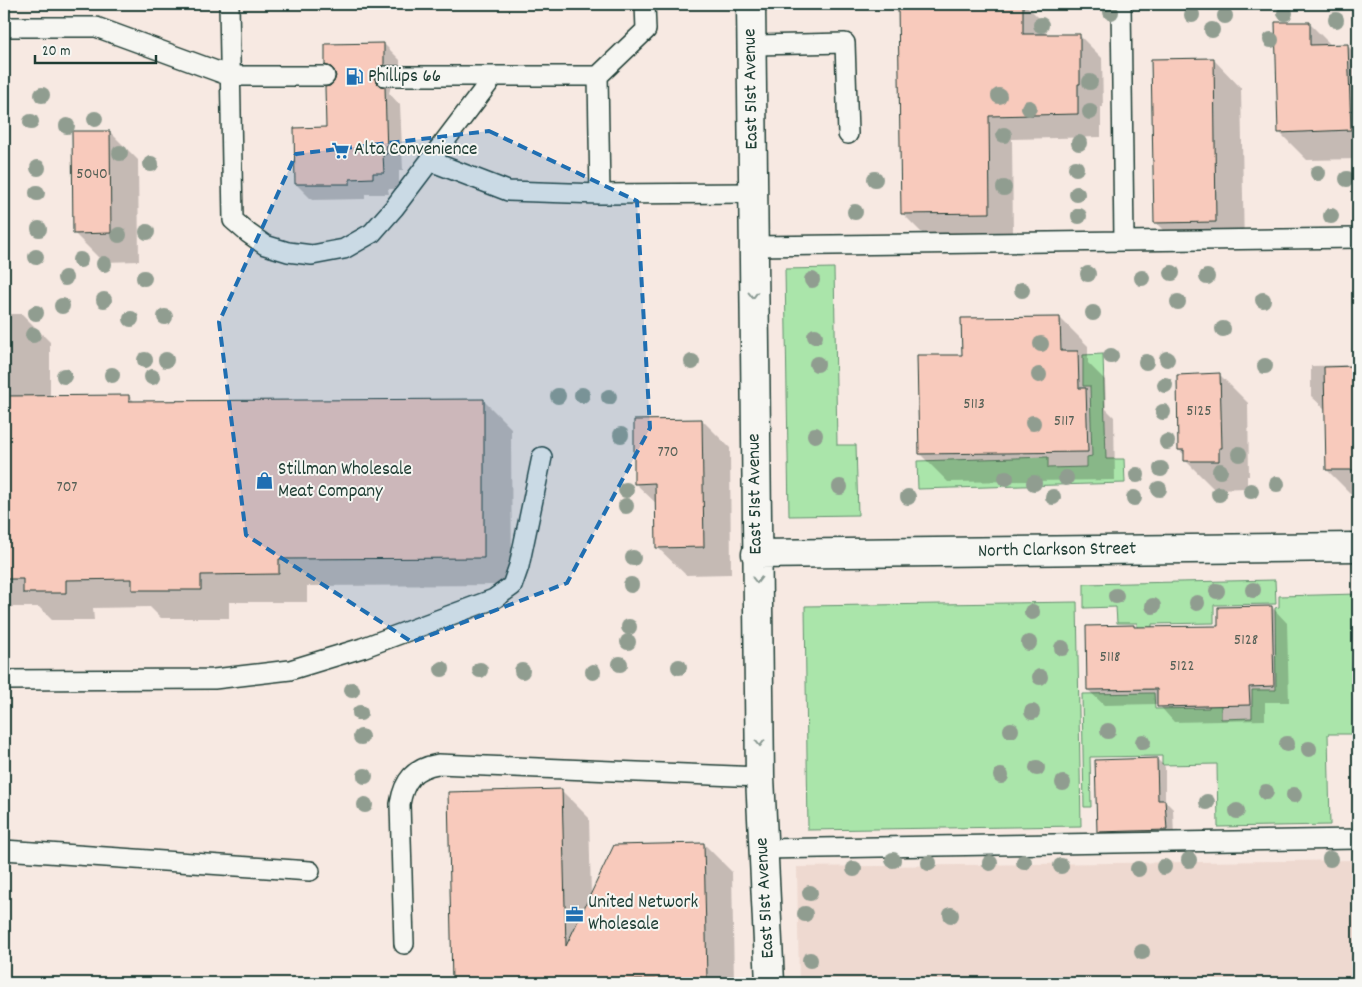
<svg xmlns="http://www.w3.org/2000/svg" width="1362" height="987" viewBox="0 0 1362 987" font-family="Dekko,sans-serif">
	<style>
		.built { fill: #eed9d0 }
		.green { fill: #aae5aa; stroke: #64916f }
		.shadow { fill: #0003 }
		.building { fill: #f8cabc; stroke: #1f3d34 }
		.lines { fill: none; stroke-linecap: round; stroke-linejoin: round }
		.service-casing { stroke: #1f3d34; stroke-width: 22 }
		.minor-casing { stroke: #1f3d34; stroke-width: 31 }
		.service { stroke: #f6f6f2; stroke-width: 19 }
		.minor { stroke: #f6f6f2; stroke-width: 28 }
		.tree { fill: #909d90 }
		.oneway { stroke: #8a9a93 }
		.marked { fill: #1f6fb2; fill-opacity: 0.2; stroke: #1f6fb2; stroke-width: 4; stroke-dasharray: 10 6; stroke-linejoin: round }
		.labels { text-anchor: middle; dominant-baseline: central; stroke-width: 4; stroke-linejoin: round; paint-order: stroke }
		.number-label { font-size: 16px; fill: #556056 }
		.poi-label { font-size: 19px; fill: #1f3d34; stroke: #f6f6f2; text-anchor: start }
		.street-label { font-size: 19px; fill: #1f3d34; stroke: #f6f6f2 }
	</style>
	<rect width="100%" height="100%" fill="#f7e9e2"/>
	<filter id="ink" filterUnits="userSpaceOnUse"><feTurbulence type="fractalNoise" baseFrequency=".02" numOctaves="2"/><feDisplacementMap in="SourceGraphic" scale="10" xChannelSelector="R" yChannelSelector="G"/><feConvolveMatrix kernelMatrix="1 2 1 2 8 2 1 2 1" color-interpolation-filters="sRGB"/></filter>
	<g filter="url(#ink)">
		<!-- built -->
		<path class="built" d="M1358,860V983H799L797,867Z"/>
		<!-- green -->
		<path class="green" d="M834,268L837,445H856L858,515L789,516L785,269Z
			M1103,354L1106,459H1124L1125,483L918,489L917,461L1048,457V468L1087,467V457L1092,456L1090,386H1083V355Z
			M1275,580L1276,604L1214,605V623L1152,624L1153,689H1139L1137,623H1117L1116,607L1084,608V584Z
			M1358,594V734H1328L1330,825L1218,827L1217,764L1162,765V756L1090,757L1091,807H1084L1082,694L1154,693L1155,709L1209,708V703H1221V719L1252,718V690H1276L1275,608L1279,607V596Z
			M1077,602L1081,826L808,830L805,606Z"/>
		<!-- shadow -->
		<path class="shadow" d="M899,4H1025L1045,24L1046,35H1079L1102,58L1103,107H1101V137L1012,139L1013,236L926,237L903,214Z
			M1309,23L1332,46H1348L1358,56V159L1307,160L1279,132Z
			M384,44L400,60V81L395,82L391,86L389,93L400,105L403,170H399V189H388L389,194H365V199L312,200L296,184L327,128L337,76L326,64Z
			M1213,59L1241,88L1244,249L1183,250L1155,222Z
			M110,132L138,160L139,261L103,262L74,233Z
			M4,314H22L50,342V397L129,396L135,402L483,400L511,428L512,585L307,586V602H229V618H161L150,607L93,608L94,620H52L39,607H4Z
			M1060,318L1088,346V363L1105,380L1106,409L1114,417L1115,480L948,482L920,454L963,356Z
			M1358,365V498H1355L1327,470L1326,410L1311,396V366Z
			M1220,375L1248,403L1249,476H1247V488L1214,489L1186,461V456L1179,450Z
			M702,420L730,448L731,574L686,575L657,547V504L635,483Z
			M1272,607L1287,623L1289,702H1265V720L1174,722L1158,704L1104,705L1088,690L1135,628L1219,627Z
			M1157,759L1165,767V801L1173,809L1174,838L1106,839L1098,832Z
			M561,790L589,818L591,895L704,844L732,872L734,983H453L449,793Z"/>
		<!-- building -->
		<path class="building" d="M898,4H1023V34H1080V84H1078V114L989,116L990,213L901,214Z
			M1275,22H1310V45L1348,44L1351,130L1278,133Z
			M384,43V65L379,67L376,70L374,76L376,82L380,86L385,87L387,154H383L384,173H373V178L350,179V184H295L294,128L326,127L325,87L330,86L334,82L336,76L334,70L331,67L325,65V44Z
			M1214,58L1216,222L1154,223L1151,59Z
			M72,131H110L111,233L73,234Z
			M1060,317L1061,351H1078L1079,388H1086L1088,452L919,454L917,355H962L961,318Z
			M1355,366L1357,470H1326L1324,367Z
			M1220,373L1222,448H1219V461H1184V450H1178L1177,375Z
			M129,395V401L484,399V558L279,559V574L201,575V590H132V579L66,580V593H23V579H4V396Z
			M702,419L704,547L656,548L655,483L634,484V420Z
			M1272,606L1274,686L1249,687L1250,705L1157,707V689L1087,690L1086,626L1134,625V627L1218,626V607Z
			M1157,758L1158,800H1165L1167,830L1097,832L1095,760Z
			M562,789L566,946L614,845L704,843L707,979L452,983L448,792Z"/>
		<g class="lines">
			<defs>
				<path id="service" d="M229,4L233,220L248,233L265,245L288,252L312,255L344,249L372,233L394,208L494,76
					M1121,4L1124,241
					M4,27H96L230,76H325
					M751,45L845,43L848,134
					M385,76H598L646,30L645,4
					M598,76L600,194L753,193
					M430,161L508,191L600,194
					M753,246L1358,238
					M4,680L214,679L290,670L362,648L494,599L512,586L519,566L542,457
					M763,849L1358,839
					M4,850L310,871
					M404,944L400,804C404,780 414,768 438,764L760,777"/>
				<path id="minor" d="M751,4L760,777L770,983
					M756,554L1358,547"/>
			</defs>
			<!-- service casing -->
			<use href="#service" class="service-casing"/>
			<!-- minor casing -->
			<use href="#minor" class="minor-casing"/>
			<!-- service -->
			<use href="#service" class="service"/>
			<!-- minor -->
			<use href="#minor" class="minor"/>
		</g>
		<!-- trees -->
		<g class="tree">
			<circle cx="1111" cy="12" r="8"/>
			<circle cx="1285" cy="13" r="8"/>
			<circle cx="1192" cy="15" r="8"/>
			<circle cx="1225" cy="16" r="8"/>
			<circle cx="1336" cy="20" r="8"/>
			<circle cx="1041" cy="25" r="8"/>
			<circle cx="1212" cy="30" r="8"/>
			<circle cx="1271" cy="40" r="8"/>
			<circle cx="1090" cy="82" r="8"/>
			<circle cx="42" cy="95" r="8"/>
			<circle cx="999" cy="96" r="8"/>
			<circle cx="1029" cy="108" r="8"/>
			<circle cx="1090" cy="112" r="8"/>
			<circle cx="95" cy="119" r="8"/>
			<circle cx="31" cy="122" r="8"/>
			<circle cx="67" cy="126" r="8"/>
			<circle cx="1004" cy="135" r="8"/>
			<circle cx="1079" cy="143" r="8"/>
			<circle cx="120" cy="153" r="8"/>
			<circle cx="151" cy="164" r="8"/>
			<circle cx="38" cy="168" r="8"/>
			<circle cx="1076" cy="168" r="8"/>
			<circle cx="1318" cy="173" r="8"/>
			<circle cx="875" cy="179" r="8"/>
			<circle cx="1347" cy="179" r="8"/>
			<circle cx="1004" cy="188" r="8"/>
			<circle cx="37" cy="193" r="8"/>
			<circle cx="1077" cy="194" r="8"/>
			<circle cx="855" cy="212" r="8"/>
			<circle cx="1079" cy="216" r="8"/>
			<circle cx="1331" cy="216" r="8"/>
			<circle cx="39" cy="229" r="8"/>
			<circle cx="147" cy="232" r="8"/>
			<circle cx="119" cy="235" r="8"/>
			<circle cx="36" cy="257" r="8"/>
			<circle cx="80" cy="260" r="8"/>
			<circle cx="104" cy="264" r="8"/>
			<circle cx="1172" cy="273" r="8"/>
			<circle cx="1088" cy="274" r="8"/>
			<circle cx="1207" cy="277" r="8"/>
			<circle cx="65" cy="278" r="8"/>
			<circle cx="144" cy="278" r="8"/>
			<circle cx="1142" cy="278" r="8"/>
			<circle cx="812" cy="280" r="8"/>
			<circle cx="1022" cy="290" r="8"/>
			<circle cx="104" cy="300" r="8"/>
			<circle cx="1263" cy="300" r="8"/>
			<circle cx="1178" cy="302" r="8"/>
			<circle cx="62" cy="306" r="8"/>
			<circle cx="36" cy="313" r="8"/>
			<circle cx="1093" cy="313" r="8"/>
			<circle cx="165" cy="317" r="8"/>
			<circle cx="131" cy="319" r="8"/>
			<circle cx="1223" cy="329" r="8"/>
			<circle cx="33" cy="335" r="8"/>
			<circle cx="815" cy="336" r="8"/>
			<circle cx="1041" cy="344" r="8"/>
			<circle cx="1111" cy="356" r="8"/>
			<circle cx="1167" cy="359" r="8"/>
			<circle cx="145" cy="360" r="8"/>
			<circle cx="166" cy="360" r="8"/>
			<circle cx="692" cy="362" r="8"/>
			<circle cx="1146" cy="362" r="8"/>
			<circle cx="817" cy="364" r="8"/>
			<circle cx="1265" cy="366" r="8"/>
			<circle cx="112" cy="375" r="8"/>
			<circle cx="1039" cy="375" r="8"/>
			<circle cx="64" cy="376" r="8"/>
			<circle cx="152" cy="377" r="8"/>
			<circle cx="1165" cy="385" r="8"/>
			<circle cx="582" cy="395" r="8"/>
			<circle cx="558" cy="396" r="8"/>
			<circle cx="609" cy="397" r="8"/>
			<circle cx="1163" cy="412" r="8"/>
			<circle cx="1033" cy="423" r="8"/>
			<circle cx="621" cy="435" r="8"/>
			<circle cx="815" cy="435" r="8"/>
			<circle cx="1167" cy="442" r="8"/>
			<circle cx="1239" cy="454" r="8"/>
			<circle cx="1161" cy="469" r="8"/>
			<circle cx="1220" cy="471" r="8"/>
			<circle cx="1137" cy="475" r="8"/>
			<circle cx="1006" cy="478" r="8"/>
			<circle cx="1066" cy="478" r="8"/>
			<circle cx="1034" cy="483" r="8"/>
			<circle cx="1277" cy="484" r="8"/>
			<circle cx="840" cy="487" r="8"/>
			<circle cx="1159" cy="489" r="8"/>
			<circle cx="626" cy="490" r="8"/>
			<circle cx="1251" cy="491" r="8"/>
			<circle cx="1219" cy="494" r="8"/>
			<circle cx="908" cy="497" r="8"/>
			<circle cx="1053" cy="497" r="8"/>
			<circle cx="1134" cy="498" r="8"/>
			<circle cx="626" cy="506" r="8"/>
			<circle cx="633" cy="558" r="8"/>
			<circle cx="631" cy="585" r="8"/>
			<circle cx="1253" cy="590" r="8"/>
			<circle cx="1217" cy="591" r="8"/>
			<circle cx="1116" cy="596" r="8"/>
			<circle cx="1197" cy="603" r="8"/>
			<circle cx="1153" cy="606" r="8"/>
			<circle cx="1032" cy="612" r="8"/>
			<circle cx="629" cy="627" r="8"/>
			<circle cx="628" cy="642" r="8"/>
			<circle cx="1029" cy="643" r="8"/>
			<circle cx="1062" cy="648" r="8"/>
			<circle cx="620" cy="664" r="8"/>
			<circle cx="679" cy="667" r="8"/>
			<circle cx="442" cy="669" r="8"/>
			<circle cx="480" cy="670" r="8"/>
			<circle cx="522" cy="671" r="8"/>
			<circle cx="593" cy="672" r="8"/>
			<circle cx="1040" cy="677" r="8"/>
			<circle cx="352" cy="690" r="8"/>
			<circle cx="1032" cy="712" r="8"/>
			<circle cx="360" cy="713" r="8"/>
			<circle cx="1011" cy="730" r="8"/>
			<circle cx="1108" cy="731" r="8"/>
			<circle cx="361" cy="737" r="8"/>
			<circle cx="1143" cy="742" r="8"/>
			<circle cx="1287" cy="744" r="8"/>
			<circle cx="1309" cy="749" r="8"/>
			<circle cx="1037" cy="768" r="8"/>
			<circle cx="365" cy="776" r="8"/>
			<circle cx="1001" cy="776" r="8"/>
			<circle cx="1063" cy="783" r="8"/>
			<circle cx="1266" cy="792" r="8"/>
			<circle cx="1294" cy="795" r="8"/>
			<circle cx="1207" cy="802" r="8"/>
			<circle cx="365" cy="805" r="8"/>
			<circle cx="1237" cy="811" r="8"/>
			<circle cx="1330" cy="859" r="8"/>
			<circle cx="893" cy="860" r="8"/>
			<circle cx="1189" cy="860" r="8"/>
			<circle cx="1024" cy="862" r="8"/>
			<circle cx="929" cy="863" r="8"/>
			<circle cx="990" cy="863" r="8"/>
			<circle cx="1061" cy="866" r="8"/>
			<circle cx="1164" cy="867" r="8"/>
			<circle cx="854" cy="869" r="8"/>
			<circle cx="1138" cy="869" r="8"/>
			<circle cx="810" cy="893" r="8"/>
			<circle cx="805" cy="914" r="8"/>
			<circle cx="951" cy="915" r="8"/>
			<circle cx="1142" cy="952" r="8"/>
			<circle cx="810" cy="960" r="8"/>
		</g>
		<!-- one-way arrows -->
		<defs><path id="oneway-chevron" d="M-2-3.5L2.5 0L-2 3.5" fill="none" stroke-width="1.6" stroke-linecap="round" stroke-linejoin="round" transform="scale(1.25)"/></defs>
		<g class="oneway">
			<use href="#oneway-chevron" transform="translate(753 295) rotate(89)"/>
			<use href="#oneway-chevron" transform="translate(757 580) rotate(89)"/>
			<use href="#oneway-chevron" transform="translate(760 743) rotate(89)"/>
		</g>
	</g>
	<!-- marked area -->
	<path class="marked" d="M489,131L637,201L650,428L567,583L412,642L246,535L219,322L296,154Z"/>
	<!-- icons -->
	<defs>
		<symbol id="fuel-bare" viewBox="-9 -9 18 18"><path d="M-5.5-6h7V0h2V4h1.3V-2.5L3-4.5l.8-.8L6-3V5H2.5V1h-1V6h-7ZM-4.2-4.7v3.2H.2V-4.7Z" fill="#1f6fb2" stroke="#f6f6f2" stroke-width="2.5" paint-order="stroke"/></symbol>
		<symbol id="supermarket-bare" viewBox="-9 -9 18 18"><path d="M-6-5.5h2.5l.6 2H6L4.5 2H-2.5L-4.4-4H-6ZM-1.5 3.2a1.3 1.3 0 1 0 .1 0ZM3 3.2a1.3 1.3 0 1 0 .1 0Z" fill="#1f6fb2" stroke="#f6f6f2" stroke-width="2.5" paint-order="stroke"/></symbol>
		<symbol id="shop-bare" viewBox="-9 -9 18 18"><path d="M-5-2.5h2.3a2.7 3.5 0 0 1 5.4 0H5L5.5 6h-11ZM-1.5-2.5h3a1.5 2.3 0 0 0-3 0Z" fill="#1f6fb2" stroke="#f6f6f2" stroke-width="2.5" paint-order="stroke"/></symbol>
		<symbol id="office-bare" viewBox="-9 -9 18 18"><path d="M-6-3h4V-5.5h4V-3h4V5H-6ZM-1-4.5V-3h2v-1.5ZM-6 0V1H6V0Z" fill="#1f6fb2" stroke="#f6f6f2" stroke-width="2.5" paint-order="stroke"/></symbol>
	</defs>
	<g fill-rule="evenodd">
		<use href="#fuel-bare" x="342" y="64" width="25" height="25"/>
		<use href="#supermarket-bare" x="328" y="138" width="25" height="25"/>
		<use href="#shop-bare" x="252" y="468" width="25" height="25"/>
		<use href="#office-bare" x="562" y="902" width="25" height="25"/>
	</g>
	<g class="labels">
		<!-- number labels -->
		<g class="number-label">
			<text x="92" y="174">5040</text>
			<text x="974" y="404">5113</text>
			<text x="1199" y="411">5125</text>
			<text x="1064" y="421">5117</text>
			<text x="668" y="452">770</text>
			<text x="67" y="487">707</text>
			<text x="1246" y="640">5128</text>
			<text x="1110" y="657">5118</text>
			<text x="1182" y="666">5122</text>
		</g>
		<!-- poi labels -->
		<g class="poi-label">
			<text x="368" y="77">Phillips 66</text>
			<text x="354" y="150">Alta Convenience</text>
			<text x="278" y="470">Stillman Wholesale<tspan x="278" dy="22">Meat Company</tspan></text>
			<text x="588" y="903">United Network<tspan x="588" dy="22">Wholesale</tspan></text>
		</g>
		<!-- street labels -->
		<g class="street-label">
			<text transform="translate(752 89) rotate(-91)">East 51st Avenue</text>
			<text transform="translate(756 494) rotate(-91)">East 51st Avenue</text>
			<text transform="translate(1057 551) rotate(-1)">North Clarkson Street</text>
			<text transform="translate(766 898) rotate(-93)">East 51st Avenue</text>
		</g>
	</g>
	<!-- margin -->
	<rect width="1362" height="987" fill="none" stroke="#f6f6f2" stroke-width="20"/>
	<rect x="10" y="10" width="1342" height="967" fill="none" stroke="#1f3d34" stroke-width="2" filter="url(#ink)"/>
	<!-- scale -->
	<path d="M35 55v8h121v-8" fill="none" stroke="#1f3d34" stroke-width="2.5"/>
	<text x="42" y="55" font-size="15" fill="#1f3d34" stroke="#f6f6f2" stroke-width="4" paint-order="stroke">20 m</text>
</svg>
